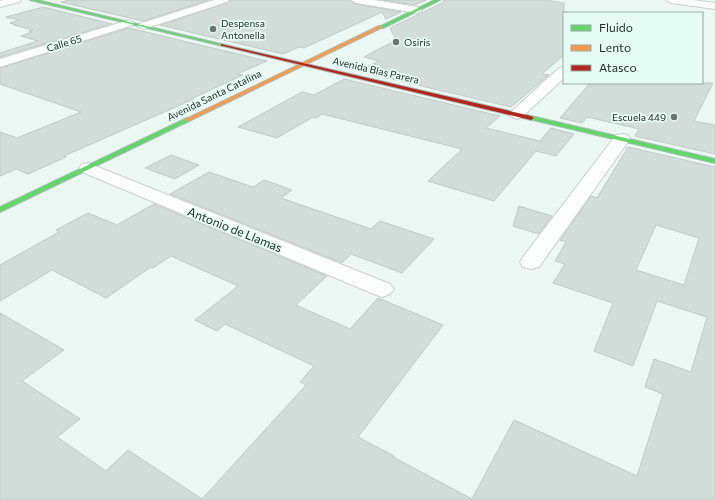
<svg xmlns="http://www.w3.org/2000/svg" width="715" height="500" viewBox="0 0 715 500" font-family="Commissioner,sans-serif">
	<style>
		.building { fill: #d2dcd9; stroke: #c0cac7; fill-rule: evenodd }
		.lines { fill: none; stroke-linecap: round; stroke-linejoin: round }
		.street-casing { stroke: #c8d2ce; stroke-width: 2 }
		.fast-casing { stroke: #a4bdb7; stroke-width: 2 }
		.slow-casing { stroke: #a4bdb7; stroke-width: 2 }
		.jam-casing { stroke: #a4bdb7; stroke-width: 2 }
		.street { fill: #fcfefd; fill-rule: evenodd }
		.fast { fill: #63d668; fill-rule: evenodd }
		.slow { fill: #ff974d; fill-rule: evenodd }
		.jam { fill: #b3261e; fill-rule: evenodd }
		.poi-dot { fill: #6a7471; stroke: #e5fcf5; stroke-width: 1.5 }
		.labels { text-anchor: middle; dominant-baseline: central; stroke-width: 3.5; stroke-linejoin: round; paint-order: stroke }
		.far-poi-label { font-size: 10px; fill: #252d2b; stroke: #e5fcf5; text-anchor: start }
		.far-street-label { font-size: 10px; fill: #252d2b; stroke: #e5fcf5 }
		.street-label { font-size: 12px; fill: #252d2b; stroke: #e5fcf5 }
	</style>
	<rect width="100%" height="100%" fill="#eaf7f3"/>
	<!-- building -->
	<path class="building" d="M70,0H209L143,21L61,2Z
		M230,0H350L356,4L401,12L386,19L382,12L304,48L299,47L283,54L160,25L227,3Z
		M383,0H426L415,5Z
		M444,0H546L564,3V55L542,74L549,75L511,107L358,71L379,61L364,57L396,40L390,28L442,3Z
		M43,7L112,24L0,57V53L38,41L21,36L32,32L29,31L33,30L14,25H17L10,23L19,20L6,17Z
		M129,28L267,61L237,74L243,75L191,99H194L64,156L66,157L28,174L16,169L0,176V132L17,138L81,112L0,84V68Z
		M344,79L500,116L486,128L540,141L551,128L574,134L556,156L536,151L494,201L428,181L462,149L322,114L316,118L313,117L277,138L238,127L302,92L314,95Z
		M590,83H713L694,121L715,125V154L635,136L639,129L587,117L582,123L560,118Z
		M628,147L715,167V500H0V313L64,350L22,381L80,419L57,437L106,471L128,450L202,499L306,385L300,382L314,366L225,324L217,331L195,320L238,286L171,256L153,268L151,267L106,298L52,270L0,301V265L59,232L56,230L88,213L117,225L154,204L327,276L296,305L350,329L378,298L443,325L358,437L394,456L393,457L472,499L514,420L637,476L663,394L645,387L654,359L691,372L707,317L657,301L633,366L594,351L613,303L553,283L565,264L555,261L566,242L560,240L591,196L597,198ZM656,225L699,238L684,285L636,270Z
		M171,155L199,165L175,179L145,168Z
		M209,172L253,187L264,180L292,190L281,198L371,229L380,221L434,239L402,273L351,254L342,263L170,194Z
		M519,206L552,216L539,234L513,226Z"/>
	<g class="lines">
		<defs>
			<path id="street" d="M4,0H21L19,2L0,7V1Z
				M214,0H229L227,2L147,28L143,29L137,26L139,24Z
				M351,0H374L417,7L422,10L417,13L356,3Z
				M666,0H693L715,3V9L671,3Z
				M129,20L134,23L133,25L0,67V59Z
				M564,67V78L522,117L517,119L512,117L509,114L512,111L559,68Z
				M622,134L628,135L630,139L539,267L531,269L523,267L520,262L523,257L616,135Z
				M88,163L390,284L394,289L390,294L382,297L374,294L82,172L79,168L82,164Z"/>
			<path id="fast" d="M30,0H37L225,45L223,46Z
				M435,0H440L383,28L379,27Z
				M531,116L715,159V163L529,119L528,118Z
				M187,118L189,119V121L0,212V207Z"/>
			<path id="slow" d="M379,26L383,27L189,121L184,120Z"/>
			<path id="jam" d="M221,44L531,116L534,118L531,120L223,46H221Z"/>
		</defs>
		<!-- street casing -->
		<use href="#street" class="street-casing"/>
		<!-- fast casing -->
		<use href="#fast" class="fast-casing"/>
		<!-- slow casing -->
		<use href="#slow" class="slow-casing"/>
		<!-- jam casing -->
		<use href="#jam" class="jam-casing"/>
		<!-- street -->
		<use href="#street" class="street"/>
		<!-- fast -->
		<use href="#fast" class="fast"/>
		<!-- slow -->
		<use href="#slow" class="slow"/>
		<!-- jam -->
		<use href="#jam" class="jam"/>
	</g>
	<!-- markers -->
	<g class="poi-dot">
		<circle cx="213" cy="29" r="4"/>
		<circle cx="396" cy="42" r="4"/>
		<circle cx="674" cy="117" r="4"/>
	</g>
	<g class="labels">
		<!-- far-poi labels -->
		<g class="far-poi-label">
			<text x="221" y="23">Despensa<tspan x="221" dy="12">Antonella</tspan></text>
			<text x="404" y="42">Osiris</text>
			<text x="666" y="117" text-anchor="end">Escuela 449</text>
		</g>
		<!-- far-street labels -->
		<g class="far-street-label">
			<text transform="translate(64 43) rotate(-17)">Calle 65</text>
			<text transform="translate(376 70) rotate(13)">Avenida Blas Parera</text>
			<text transform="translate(214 95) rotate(-26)">Avenida Santa Catalina</text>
		</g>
		<!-- street labels -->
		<g class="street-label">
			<text transform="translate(235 229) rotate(22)">Antonio de Llamas</text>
		</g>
	</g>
	<!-- legend -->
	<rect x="563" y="12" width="140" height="72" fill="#e5fcf5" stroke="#98a9a4"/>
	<rect x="571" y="25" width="20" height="6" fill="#63d668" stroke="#98a9a4"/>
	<text x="599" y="32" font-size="12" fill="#252d2b">Fluido</text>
	<rect x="571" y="45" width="20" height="6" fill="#ff974d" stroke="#98a9a4"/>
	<text x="599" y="52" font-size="12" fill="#252d2b">Lento</text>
	<rect x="571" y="65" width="20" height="6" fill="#b3261e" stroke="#98a9a4"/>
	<text x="599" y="72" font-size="12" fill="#252d2b">Atasco</text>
</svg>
